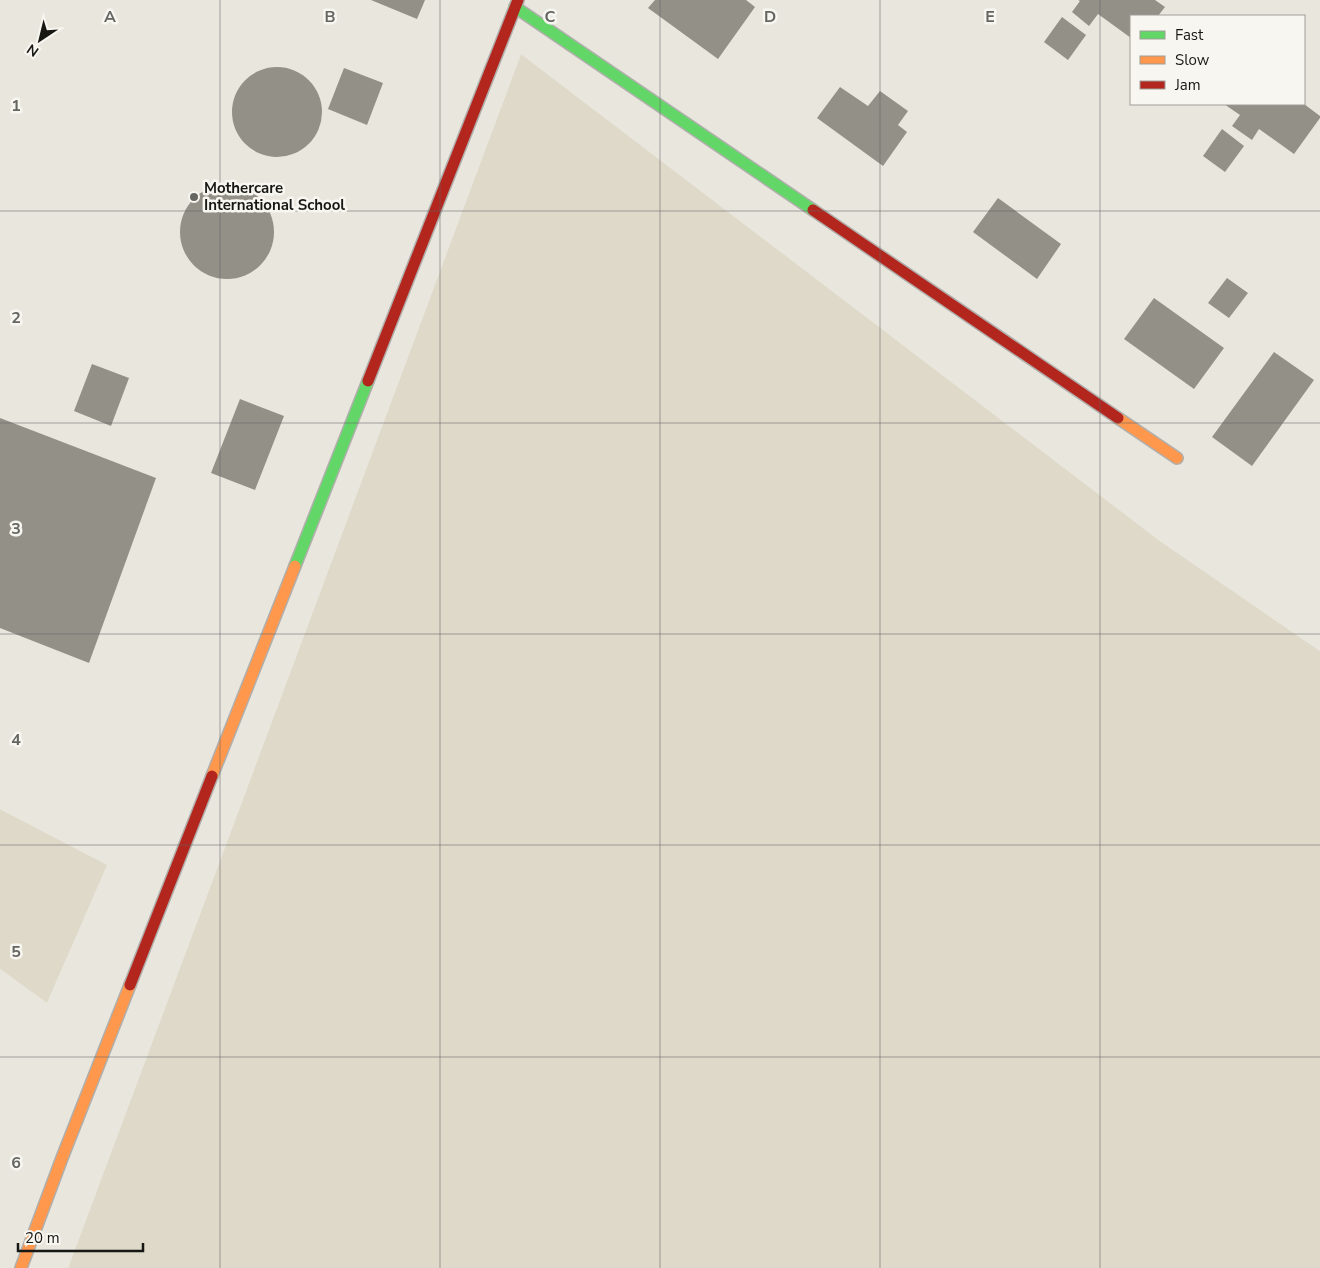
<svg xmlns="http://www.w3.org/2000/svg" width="1320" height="1268" viewBox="0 0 1320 1268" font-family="'Nunito Sans',sans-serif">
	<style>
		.built { fill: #e9e6de; fill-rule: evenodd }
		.green { fill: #ded9c9 }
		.building { fill: #929087 }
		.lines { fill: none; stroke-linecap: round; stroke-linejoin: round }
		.fast-casing { stroke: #b0afac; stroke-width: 14 }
		.slow-casing { stroke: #b0afac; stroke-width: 14 }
		.jam-casing { stroke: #b0afac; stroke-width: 14 }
		.fast { stroke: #63d668; stroke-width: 11 }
		.slow { stroke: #ff974d; stroke-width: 11 }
		.jam { stroke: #b3261e; stroke-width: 11 }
		.grid { fill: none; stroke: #656562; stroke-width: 1; stroke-opacity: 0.55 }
		.poi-dot { fill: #656562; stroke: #f8f6f0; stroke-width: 2 }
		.labels { text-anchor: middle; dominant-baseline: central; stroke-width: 5; stroke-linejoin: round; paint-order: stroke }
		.poi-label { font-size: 15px; font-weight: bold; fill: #171714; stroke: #f8f6f0; text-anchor: start }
		.grid-label { font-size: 16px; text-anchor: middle; font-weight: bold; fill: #656562; stroke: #f8f6f0; stroke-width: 5; stroke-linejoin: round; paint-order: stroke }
	</style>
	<rect width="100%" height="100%" fill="#f6f5f2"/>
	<!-- built -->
	<path class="built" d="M0,0H1320V651L1160,541L521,54L68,1268H0V969L47,1003L106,865L0,809ZM1131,16H1304V104H1131Z"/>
	<!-- green -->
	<path class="green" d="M521,54L1160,541L1320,651V1268H68Z
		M0,809L107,865L47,1003L0,969Z"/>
	<!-- building -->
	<path class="building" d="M371,0H425L417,19Z
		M655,0H746L755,7L718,59L648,8Z
		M1078,0H1155L1165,7L1158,16H1131V38L1098,14L1089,26L1072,12L1080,1Z
		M1062,17L1086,35L1068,60L1044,42Z
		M232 112a45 45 0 1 1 90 0a45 45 0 1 1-90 0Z
		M344,68L383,83L367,125L328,109Z
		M840,87L868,106L880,91L908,111L898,125L907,132L883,166L817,118Z
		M1224,104H1304L1320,116V118L1294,154L1259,129L1252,140L1232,126L1240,115Z
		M1222,129L1244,146L1225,172L1203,156Z
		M180 232a47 47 0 1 1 94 0a47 47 0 1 1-94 0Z
		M998,198L1061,244L1037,279L973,232Z
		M1227,278L1248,293L1229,318L1208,303Z
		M1154,298L1224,348L1194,389L1124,339Z
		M1274,352L1314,380L1252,466L1212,437Z
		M92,364L129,378L111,426L74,411Z
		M240,399L284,416L255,490L211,473Z
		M0,418L156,478L89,663L0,628Z"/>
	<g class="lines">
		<defs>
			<path id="fast" d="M515,7L813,210
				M295,566L368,381"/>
			<path id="slow" d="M1118,418L1177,458
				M212,776L295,566
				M21,1268L62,1158L130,985"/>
			<path id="jam" d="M813,210L1118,418
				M368,381L518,0
				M130,985L212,776"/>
		</defs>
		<!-- fast casing -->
		<use href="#fast" class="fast-casing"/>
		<!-- slow casing -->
		<use href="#slow" class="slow-casing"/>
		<!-- jam casing -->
		<use href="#jam" class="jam-casing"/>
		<!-- fast -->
		<use href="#fast" class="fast"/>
		<!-- slow -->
		<use href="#slow" class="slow"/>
		<!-- jam -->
		<use href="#jam" class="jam"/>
	</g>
	<!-- grid -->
	<path class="grid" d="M220,0V1268M440,0V1268M660,0V1268M880,0V1268M1100,0V1268M0,211H1320M0,423H1320M0,634H1320M0,845H1320M0,1057H1320"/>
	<!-- markers -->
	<circle class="poi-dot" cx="194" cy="197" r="5"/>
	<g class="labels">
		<!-- poi labels -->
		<g class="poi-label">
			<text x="204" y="188">Mothercare<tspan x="204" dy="17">International School</tspan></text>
		</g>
	</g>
	<g class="grid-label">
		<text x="110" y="22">A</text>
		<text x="330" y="22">B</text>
		<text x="550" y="22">C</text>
		<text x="770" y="22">D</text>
		<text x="990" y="22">E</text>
		<text x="16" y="111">1</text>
		<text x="16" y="323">2</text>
		<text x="16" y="534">3</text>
		<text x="16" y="745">4</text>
		<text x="16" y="957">5</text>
		<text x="16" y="1168">6</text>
	</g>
	<!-- legend -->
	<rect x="1130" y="15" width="175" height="90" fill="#f8f6f0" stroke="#9e9d98"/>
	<rect x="1140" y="31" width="25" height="8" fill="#63d668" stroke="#9e9d98"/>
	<text x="1175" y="40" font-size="15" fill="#171714">Fast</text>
	<rect x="1140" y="56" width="25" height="8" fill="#ff974d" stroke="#9e9d98"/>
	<text x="1175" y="65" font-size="15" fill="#171714">Slow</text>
	<rect x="1140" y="81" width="25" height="8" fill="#b3261e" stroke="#9e9d98"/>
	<text x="1175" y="90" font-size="15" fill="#171714">Jam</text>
	<!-- north arrow -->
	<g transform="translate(40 40) rotate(215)" stroke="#f8f6f0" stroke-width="4" paint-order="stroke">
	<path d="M0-4L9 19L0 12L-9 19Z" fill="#171714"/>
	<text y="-8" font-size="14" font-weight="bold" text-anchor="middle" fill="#171714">N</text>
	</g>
	<!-- scale -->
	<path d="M18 1243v8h125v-8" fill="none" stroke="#171714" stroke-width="2.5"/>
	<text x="25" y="1243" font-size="15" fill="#171714" stroke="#f8f6f0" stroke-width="4" paint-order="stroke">20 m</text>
</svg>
